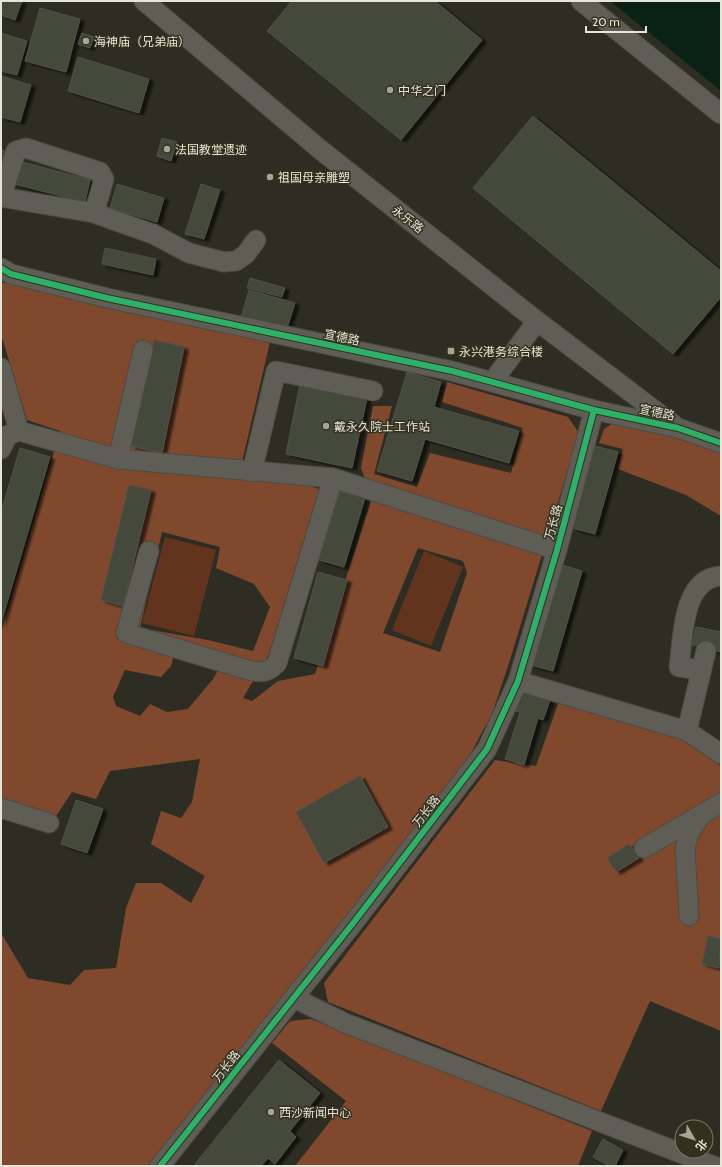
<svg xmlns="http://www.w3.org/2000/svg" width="722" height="1167" viewBox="0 0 722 1167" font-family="Cabin,'Noto Sans SC',sans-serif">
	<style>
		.green { fill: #63341d }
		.forest { fill: #80492d; fill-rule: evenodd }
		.water { fill: #0a2116 }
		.building { fill: #454a3b; stroke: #4f5149; filter: url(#shadow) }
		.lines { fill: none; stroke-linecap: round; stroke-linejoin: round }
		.minor-casing { stroke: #4c4b42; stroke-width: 21 }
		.minor { stroke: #5f5e56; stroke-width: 19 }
		.cycleway-casing { stroke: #33311e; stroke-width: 8 }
		.cycleway { stroke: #2db169; stroke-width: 6 }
		.poi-dot { fill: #a6a599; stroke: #33311e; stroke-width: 1.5 }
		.labels { text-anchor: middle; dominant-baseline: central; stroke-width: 3; stroke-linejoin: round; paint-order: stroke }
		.poi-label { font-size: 12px; fill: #e6e5d9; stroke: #33311e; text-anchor: start }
		.street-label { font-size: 12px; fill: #e6e5d9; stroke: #33311e }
	</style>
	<defs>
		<filter id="shadow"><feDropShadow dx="4.5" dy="2.5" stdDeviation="1" flood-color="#0009"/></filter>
	</defs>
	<rect width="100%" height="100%" fill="#2e2d23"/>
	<!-- green -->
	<path class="green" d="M165,537L216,550L194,636L142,623Z
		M424,551L463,567L431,646L392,630Z"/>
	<!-- forest -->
	<path class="forest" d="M1,282L270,342L242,462L319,489L269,654L243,698L252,701L278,681L315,674L372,498L361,468L373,406H392L374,474L417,487L430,453L511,473L523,428L442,402L447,382L568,417L579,433L510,660L492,714L460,773L148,1166H1V933L28,978L70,985L84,970L116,968L126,908L136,883H161L191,903L205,876L151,844L161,811L181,818L192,802L200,759L110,771L96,799L72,792L56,816L1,798V633L60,431L27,420L1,334ZM162,532L220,547L216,568L254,584L270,607L253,651L208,640L140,628ZM418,548L463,561L467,573L440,652L383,633ZM177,644L218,670L213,679L188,709L167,712L150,704L140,716L116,706L113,697L125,670L161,677L171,666Z
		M613,423L653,430L721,453V516L686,495L618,469L623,449L599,443L604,429Z
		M559,701L701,743L721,767V1031L650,1001L601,1111L328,1002L324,983L495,760L536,766Z
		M311,1019L592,1131L578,1166H295L346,1101L272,1043L290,1021Z"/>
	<!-- water -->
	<path class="water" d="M610,1H721V91Z"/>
	<!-- building -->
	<path class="building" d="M1,1H22L15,20L1,15Z
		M292,1H435L482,40L401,140L267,31Z
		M40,8L80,19L66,72L25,61Z
		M1,33L27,41L17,75L1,71Z
		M82,33L94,37L90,48L78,44Z
		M78,57L149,79L139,113L68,91Z
		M1,76L31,85L20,122L1,117Z
		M533,116L721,271V297L673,354L473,188Z
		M162,138L177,142L171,161L157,156Z
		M1,150L8,152L1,178Z
		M19,161L90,180L85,202L14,184Z
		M117,184L164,198L157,222L110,208Z
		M201,184L220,190L204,239L185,234Z
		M105,248L156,259L153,275L102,264Z
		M250,278L285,288L282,297L247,288Z
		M249,290L295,303L285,334L240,321Z
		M154,340L184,347L162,453L131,446Z
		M407,372L441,382L434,407L519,431L509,463L425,439L412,481L377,471Z
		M300,384L367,398L352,468L286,454Z
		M595,446L618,452L595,534L572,528Z
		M20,448L50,457L1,623V512Z
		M129,485L151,490L123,606L101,600Z
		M340,491L365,498L344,567L319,560Z
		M559,564L582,571L553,671L530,665Z
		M318,572L347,580L323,666L294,658Z
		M696,627L721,632V652L692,645Z
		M521,690L550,700L543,720L538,718L524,765L505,759L520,712L514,711Z
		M360,776L388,827L324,863L296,812Z
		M76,800L103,809L87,853L61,844Z
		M629,844L639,858L616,872L607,858Z
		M708,936L721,939L719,968L702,964Z
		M279,1060L320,1093L290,1131L296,1137L275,1164L268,1158L261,1166H197L195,1164Z
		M603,1139L623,1150L615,1166H609L593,1157Z"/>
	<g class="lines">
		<defs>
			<path id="minor" d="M144,1L322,151L537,321L674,425
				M581,1L721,114
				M94,213L104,179L100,172L26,148L16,151L1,197L94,213L153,234L189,253L224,262L236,261L246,254L256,240
				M1,268L11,274L107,298L452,371L594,410L678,428L721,443
				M1,368L19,431L8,435L1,449
				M493,381L537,321
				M19,431L118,459L333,478L557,550
				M118,459L143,350
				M252,472L276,371L373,391
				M149,551L126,633L248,670C261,673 268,673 277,663L333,478
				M702,670L679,667C683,638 682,578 721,576
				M518,681L687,731L721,754
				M687,731L706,651
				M1,808L49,823
				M644,848L721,803
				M689,916L685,848L689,833L701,815
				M294,998L345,1023L714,1166
				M160,1166L354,922L487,749L518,681L557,550L594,410"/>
		</defs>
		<!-- minor casing -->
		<use href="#minor" class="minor-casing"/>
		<!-- minor -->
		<use href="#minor" class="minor"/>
		<defs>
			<path id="cycleway" d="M1,268L11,274L107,298L452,371L594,410L678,428L721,443
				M160,1166L354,922L487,749L518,681L557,550L594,410"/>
		</defs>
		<!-- cycleway casing -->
		<use href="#cycleway" class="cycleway-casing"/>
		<!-- cycleway -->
		<use href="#cycleway" class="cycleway"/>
	</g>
	<!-- markers -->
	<g class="poi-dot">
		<circle cx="86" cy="41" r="4"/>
		<circle cx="390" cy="90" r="4"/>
		<circle cx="167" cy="149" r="4"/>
		<circle cx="270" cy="177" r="4"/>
		<rect x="447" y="347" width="8" height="8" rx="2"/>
		<circle cx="326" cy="426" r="4"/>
		<circle cx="271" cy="1112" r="4"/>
	</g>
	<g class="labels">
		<!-- poi labels -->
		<g class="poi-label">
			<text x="94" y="41">海神庙（兄弟庙）</text>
			<text x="398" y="90">中华之门</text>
			<text x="175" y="149">法国教堂遗迹</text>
			<text x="278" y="177">祖国母亲雕塑</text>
			<text x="459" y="351">永兴港务综合楼</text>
			<text x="334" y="426">戴永久院士工作站</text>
			<text x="279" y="1112">西沙新闻中心</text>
		</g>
		<!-- street labels -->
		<g class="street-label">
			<text transform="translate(408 219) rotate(38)">永乐路</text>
			<text transform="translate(342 337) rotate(12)">宣德路</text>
			<text transform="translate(657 412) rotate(12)">宣德路</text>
			<text transform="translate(553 522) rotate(-75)">万长路</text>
			<text transform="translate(426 811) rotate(-52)">万长路</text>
			<text transform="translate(226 1066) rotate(-52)">万长路</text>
		</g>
	</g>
	<!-- border -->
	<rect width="722" height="1167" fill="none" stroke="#e6e5d9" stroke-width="4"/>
	<!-- north arrow -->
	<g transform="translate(694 1139) rotate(129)"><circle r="19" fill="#33311e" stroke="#7b7969"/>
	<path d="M0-3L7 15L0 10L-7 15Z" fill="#a6a599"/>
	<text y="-6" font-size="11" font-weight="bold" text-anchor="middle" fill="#e6e5d9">北</text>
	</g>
	<!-- scale -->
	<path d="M586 26v6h60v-6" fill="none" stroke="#e6e5d9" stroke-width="2"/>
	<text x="592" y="26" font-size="12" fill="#e6e5d9" stroke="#33311e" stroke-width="3" paint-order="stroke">20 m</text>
</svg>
